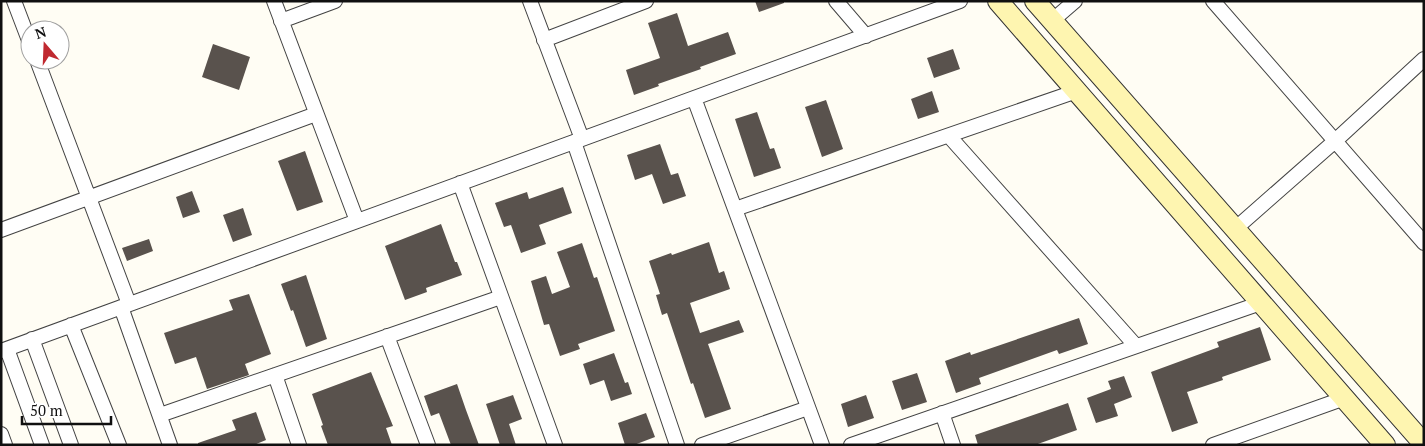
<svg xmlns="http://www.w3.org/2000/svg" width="1425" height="446" viewBox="0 0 1425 446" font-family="'PT Serif',serif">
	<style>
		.building { fill: #59524d }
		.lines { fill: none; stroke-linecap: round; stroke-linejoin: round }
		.street-casing { stroke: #434343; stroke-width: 16 }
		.secondary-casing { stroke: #323232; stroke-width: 22 }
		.street { stroke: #fff; stroke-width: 14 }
		.secondary { stroke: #fef5b0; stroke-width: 20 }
	</style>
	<rect width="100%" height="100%" fill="#fffdf4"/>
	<!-- building -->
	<path class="building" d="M755,1H784V3L759,12Z
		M677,13L688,46L728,32L736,54L700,67L701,69L658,84L659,86L634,95L626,70L660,58L648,23Z
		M213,44L250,57L239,90L202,77Z
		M953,49L960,69L934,78L927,58Z
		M932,91L939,112L918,119L911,99Z
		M826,100L843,149L822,157L805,107Z
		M757,112L770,149L774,148L781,168L754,177L735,119Z
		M660,144L671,175L678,173L686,196L663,204L652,174L635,180L627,155Z
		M305,151L323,202L297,211L278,161Z
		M563,187L572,213L539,225L546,244L521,253L511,225L504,227L495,203L527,192L529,199Z
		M192,191L200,212L183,218L176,197Z
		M243,208L252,235L233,242L223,215Z
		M441,224L455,262H457L462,275L426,288L427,292L405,300L385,246Z
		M149,239L153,251L127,261L122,248Z
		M709,242L719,273L724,271L730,289L690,303L700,333L739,320L744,332L708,344L731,409L705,418L693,383L691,384L667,313L662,315L656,295L660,294L649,261L671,253L672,255Z
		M582,243L594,278L597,277L615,331L578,344L580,349L560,356L549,324L544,325L531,281L546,276L552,294L570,287L557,252Z
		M306,275L327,339L306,347L293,310L291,311L281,284Z
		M249,294L271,354L245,364L249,375L207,389L196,357L175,364L164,333L233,310L229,300Z
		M1079,318L1088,344L1059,354L1057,350L979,378L981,384L956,393L945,361L970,352L971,355Z
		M1260,327L1271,360L1222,377L1223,380L1187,392L1198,423L1172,432L1151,372L1219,347L1217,342Z
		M614,353L625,383L628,382L632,394L611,401L604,380L590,385L583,364Z
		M371,372L393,426L386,428L392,445H328L321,426L323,425L312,394Z
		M917,373L927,402L902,410L892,381Z
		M1124,376L1132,397L1114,404L1118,416L1096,423L1087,398L1111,389L1108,381Z
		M457,384L466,410L479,445H451L439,413L431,416L424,396Z
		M513,395L522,419L509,424L516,445H500L486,404Z
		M866,395L874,418L848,427L841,404Z
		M1068,403L1077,430L1035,445H978L975,435Z
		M256,412L266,440L254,445H198V443L236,430L232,420Z
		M646,413L655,437L634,445H625L618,423Z"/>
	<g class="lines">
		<defs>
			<path id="street" d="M14,1L30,43
				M274,1L357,221
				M530,1L582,139
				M836,1L866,36
				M1213,1L1424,243
				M1053,20L1075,1
				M281,21L335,1
				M544,40L646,1
				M37,60L129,304
				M694,98L822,445
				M949,136L1136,346
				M574,142L677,445
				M460,183L555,445
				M735,209L1077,91
				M1235,229L1335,141L1424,59
				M1,230L316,114
				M121,307L170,445
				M71,325L119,445
				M387,336L428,445
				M32,339L71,445
				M7,349L42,445
				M1,351L960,1
				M275,375L299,445
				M942,413L953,445
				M160,415L501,297
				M1,434L5,445
				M702,445L808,408
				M851,445L1261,303
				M1213,445L1345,398"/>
			<path id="secondary" d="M998,1L1385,445
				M1035,1L1424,444"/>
		</defs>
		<!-- street casing -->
		<use href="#street" class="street-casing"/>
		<!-- secondary casing -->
		<use href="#secondary" class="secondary-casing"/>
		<!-- street -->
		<use href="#street" class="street"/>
		<!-- secondary -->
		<use href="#secondary" class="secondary"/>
	</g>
	<!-- border -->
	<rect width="1425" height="446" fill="none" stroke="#101010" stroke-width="5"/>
	<!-- north arrow -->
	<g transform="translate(45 45) rotate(341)"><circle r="24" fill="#ffffff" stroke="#9f9f9f"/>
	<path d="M0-4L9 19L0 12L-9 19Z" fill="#c02930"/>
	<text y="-8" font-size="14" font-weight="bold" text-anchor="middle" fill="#101010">N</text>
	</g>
	<!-- scale -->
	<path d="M22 416v8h89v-8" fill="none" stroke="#101010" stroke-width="2.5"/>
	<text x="30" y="416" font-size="15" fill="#101010" stroke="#ffffff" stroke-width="4" paint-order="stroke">50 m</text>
</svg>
